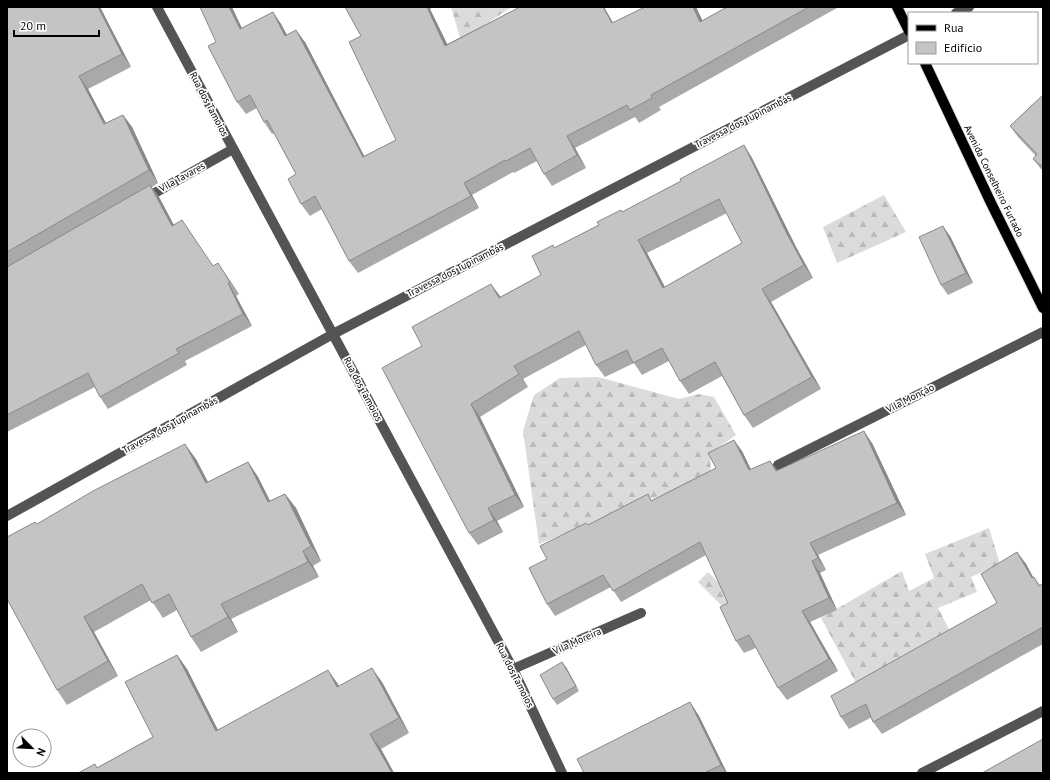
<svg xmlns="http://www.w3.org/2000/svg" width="1050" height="780" viewBox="0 0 1050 780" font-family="'PT Sans',sans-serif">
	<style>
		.forest { fill: url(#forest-firs) }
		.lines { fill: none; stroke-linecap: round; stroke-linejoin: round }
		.major-casing { stroke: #dbdbdb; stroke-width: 12 }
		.minor { stroke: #545454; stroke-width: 10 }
		.major { stroke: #000; stroke-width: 10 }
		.wall { fill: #a9a9a9; fill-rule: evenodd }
		.shaded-wall { fill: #898989 }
		.building { fill: #c4c4c4; stroke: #898989; fill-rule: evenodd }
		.labels { text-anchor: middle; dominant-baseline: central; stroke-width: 3.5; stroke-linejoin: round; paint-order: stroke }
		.street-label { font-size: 10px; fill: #000; stroke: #fff }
	</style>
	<defs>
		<pattern id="forest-firs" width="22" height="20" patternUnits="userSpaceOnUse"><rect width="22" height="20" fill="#dbdbdb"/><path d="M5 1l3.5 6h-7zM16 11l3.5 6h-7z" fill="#bababa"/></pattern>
	</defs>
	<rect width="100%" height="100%" fill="#fff"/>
	<!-- forest -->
	<path class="forest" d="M451,7H512L472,33L460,38Z
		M884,195L906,232L837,263L823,227Z
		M598,377L679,399L699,394L714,397L736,435L710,453L711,475L539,544L523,431L534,395L560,378Z
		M989,528L1000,564L971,577L977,592L938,608L951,633L857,685L821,618L902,571L909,591L934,578L925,554Z
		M708,572L727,591L747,581L726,610L698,582Z"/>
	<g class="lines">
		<defs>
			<path id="major" d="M897,7L909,31
				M925,63L991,203L1043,308"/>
		</defs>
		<!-- major casing -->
		<use href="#major" class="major-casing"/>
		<!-- minor -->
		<path class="minor" d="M157,7L513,669L562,773
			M956,13L969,7
			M144,199L233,149
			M778,465L1043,332
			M7,516L333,334L909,35
			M513,669L641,613
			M922,773L1043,711"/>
		<!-- major -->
		<use href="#major" class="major"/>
	</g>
	<!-- wall -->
	<path class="wall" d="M7,7H100L131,67L88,89L106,123L123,115L132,127L158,183L152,187L159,197L174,225L213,266L226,275L239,294L236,296L252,326L185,361L187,365L108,409L100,397L95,387L7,432Z
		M345,7H434L430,9L447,44L520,7H604L613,23L645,7H696L702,21L727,7H836L837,8L659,107L661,110L639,123L635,117L575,148L586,168L552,186L544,174L537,161L514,173L513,172L472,195L479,208L358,273L349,261L322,209L310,216L301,204L296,174L274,133L272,134L264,122L257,108L246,114L237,102L216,42L273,12L281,24L287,35L305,42L364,156L396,140L361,36Z
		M1043,95V171L1041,169L1033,159L1036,156L1018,137L1010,126Z
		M744,145L752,158L796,247L813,278L771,302L821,389L753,428L744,415L722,376L689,394L680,381L669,361L642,375L634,363L605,377L596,365L586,345L523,379L528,387L480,417L524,507L497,521L503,532L478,545L469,533L422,346L500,297L541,275L555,248L681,181ZM727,213L742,243L665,287L647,253Z
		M950,236L973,283L948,295L941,285Z
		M872,443L906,515L818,555L826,570L820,573L837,610L810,622L838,671L787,700L778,688L756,648L744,653L736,641L728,603L706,555L621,602L611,587L555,616L547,604L586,523L588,525L652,500L716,468L742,451L751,470H777Z
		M196,459L208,482L248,462L258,477L270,501L285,494L296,508L321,561L313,566L319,577L231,619L238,632L201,652L191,637L177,610L163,618L151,600L94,632L118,676L67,705L57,690L37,524Z
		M1017,552L1026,564L1033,577L1040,585L1043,584V644L882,734L873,722L872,717L849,729L841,717L997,603Z
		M177,655L187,669L218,730L338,686L382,682L409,733L381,749L394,773H78L98,767L153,737Z
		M566,667L579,691L557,705L553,699Z
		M690,702L699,716L727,773H584Z"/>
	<!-- shaded-wall -->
	<path class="shaded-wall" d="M98,7H100L131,67L122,54Z
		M229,7H232L248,41L240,29Z
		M427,7H429L430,9L454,58L445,46Z
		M603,7H604L620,35L612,23Z
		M693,7H696L709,34L700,22Z
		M273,12L281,24L294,48L285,36Z
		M296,30L305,42L371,169L363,157Z
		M79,76L88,89L113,137L104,124Z
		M123,115L132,127L158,183L149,170Z
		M567,136L575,148L586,168L577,155Z
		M744,145L752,158L796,247L813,278L804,265L787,234Z
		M464,183L472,195L479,208L471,196Z
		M150,185L159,197L181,239L172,226Z
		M943,226L950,236L973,283L966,273Z
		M638,240L647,253L672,301L663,288Z
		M218,263L226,275L239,294L230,282Z
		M228,283L236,296L252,326L243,314Z
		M491,284L500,296L507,310L499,298Z
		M762,289L771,302L821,389L812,377Z
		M514,366L523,379L528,387L519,374Z
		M471,404L480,417L524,507L515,495Z
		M864,431L872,443L906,515L897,503Z
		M734,440L742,451L757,482L749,470Z
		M185,444L196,459L216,498L206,483Z
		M770,461L779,472L776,471Z
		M248,462L258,477L278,517L268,502Z
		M285,494L296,508L321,561L311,546Z
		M488,508L497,521L503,532L494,520Z
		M810,543L818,555L826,570L818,558Z
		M303,551L313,566L319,577L308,562Z
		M1017,552L1026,564L1040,590L1032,578Z
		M812,561L820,573L837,610L829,598Z
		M221,604L231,619L238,632L228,617Z
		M802,611L810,622L838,671L829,659Z
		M84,617L94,632L118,676L108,661Z
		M177,655L187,669L226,746L216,731Z
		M562,662L566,667L579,691L576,686Z
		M372,668L382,682L409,733L399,718Z
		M328,670L338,684L347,701L337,687Z
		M690,702L699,716L727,773H726L721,765Z
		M370,734L381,749L394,773H392Z"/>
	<!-- building -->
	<path class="building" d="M7,7H98L122,54L79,76L104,124L123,115L149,170L7,252Z
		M200,7H229L240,29L273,12L285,36L296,30L363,157L396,140L349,42L361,36L345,7H427L445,46L520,7H603L612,23L645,7H693L700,22L727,7H809L651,95L652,98L630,110L627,105L567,136L577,155L544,174L530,148L506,161L505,160L464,183L471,196L349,261L315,196L301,204L288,179L296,174L267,120L264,122L250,95L237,102L208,46L216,42Z
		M1043,95V167L1033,159L1037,154L1010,126Z
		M744,145L787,234L804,265L762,289L812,377L744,415L715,362L680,381L662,348L633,363L627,350L596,365L579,331L514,366L519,374L471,404L515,495L488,508L494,520L469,533L382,368L422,346L412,327L491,284L499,298L541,275L532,256L553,245L554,248L599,225L597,222L621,210L622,212L681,181L680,179ZM719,199L742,243L663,288L638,240Z
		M150,185L172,226L182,220L213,266L218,263L230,282L228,283L243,314L176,349L179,353L100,397L88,373L7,415V267Z
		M943,226L966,273L941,285L919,237Z
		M864,431L897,503L810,543L818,558L812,561L829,598L802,611L829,659L778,688L749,635L736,641L720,607L728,603L700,542L613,591L603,575L547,604L529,568L547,559L540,546L586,523L588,525L648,494L651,501L716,468L708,453L734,440L749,470L770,461L776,471Z
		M185,444L206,483L248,462L268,502L285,494L311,546L303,551L308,562L221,604L228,617L191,637L169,594L152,603L142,584L84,617L108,661L57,690L7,599V537L35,522L37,524L93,491Z
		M1017,552L1032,578L1034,577L1039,586L1043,584V627L873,722L866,704L841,717L831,696L997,603L981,574Z
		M177,655L216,731L328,670L337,687L372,668L399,718L370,734L392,773H78L95,764L97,768L153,737L125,682Z
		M562,662L576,686L553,699L540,675Z
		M690,702L721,765L704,773H584L577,759Z
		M1043,739V773H982Z"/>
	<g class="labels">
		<!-- street labels -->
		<g class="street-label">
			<text transform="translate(209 104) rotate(62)">Rua dos Tamoios</text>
			<text transform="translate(743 121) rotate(-27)">Travessa dos Tupinambás</text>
			<text transform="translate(182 177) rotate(-29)">Vila Tavares</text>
			<text transform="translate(994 181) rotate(64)">Avenida Conselheiro Furtado</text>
			<text transform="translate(455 270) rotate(-27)">Travessa dos Tupinambás</text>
			<text transform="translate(363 389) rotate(62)">Rua dos Tamoios</text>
			<text transform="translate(910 398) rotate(-27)">Vila Monção</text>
			<text transform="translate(170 425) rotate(-29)">Travessa dos Tupinambás</text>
			<text transform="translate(577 641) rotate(-24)">Vila Moreira</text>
			<text transform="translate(515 675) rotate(63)">Rua dos Tamoios</text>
		</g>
	</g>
	<!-- border -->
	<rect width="1050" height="780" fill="none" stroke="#000000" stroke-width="16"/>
	<!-- legend -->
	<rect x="908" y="12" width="130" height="52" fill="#ffffff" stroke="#999999"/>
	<rect x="916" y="25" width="20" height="6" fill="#000000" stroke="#999999"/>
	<text x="944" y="32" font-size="12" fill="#000000">Rua</text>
	<rect x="916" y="42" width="20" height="12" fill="#c4c4c4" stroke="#999999"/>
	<text x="944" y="52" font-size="12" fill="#000000">Edifício</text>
	<!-- north arrow -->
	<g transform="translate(32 748) rotate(114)"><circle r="19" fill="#ffffff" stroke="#999999"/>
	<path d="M0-3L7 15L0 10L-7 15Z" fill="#000000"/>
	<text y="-6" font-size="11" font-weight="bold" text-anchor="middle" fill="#000000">N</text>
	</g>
	<!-- scale -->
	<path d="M14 30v6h85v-6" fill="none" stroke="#000000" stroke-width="2"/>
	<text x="20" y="30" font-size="12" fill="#000000" stroke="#ffffff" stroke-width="3" paint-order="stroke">20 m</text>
</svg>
